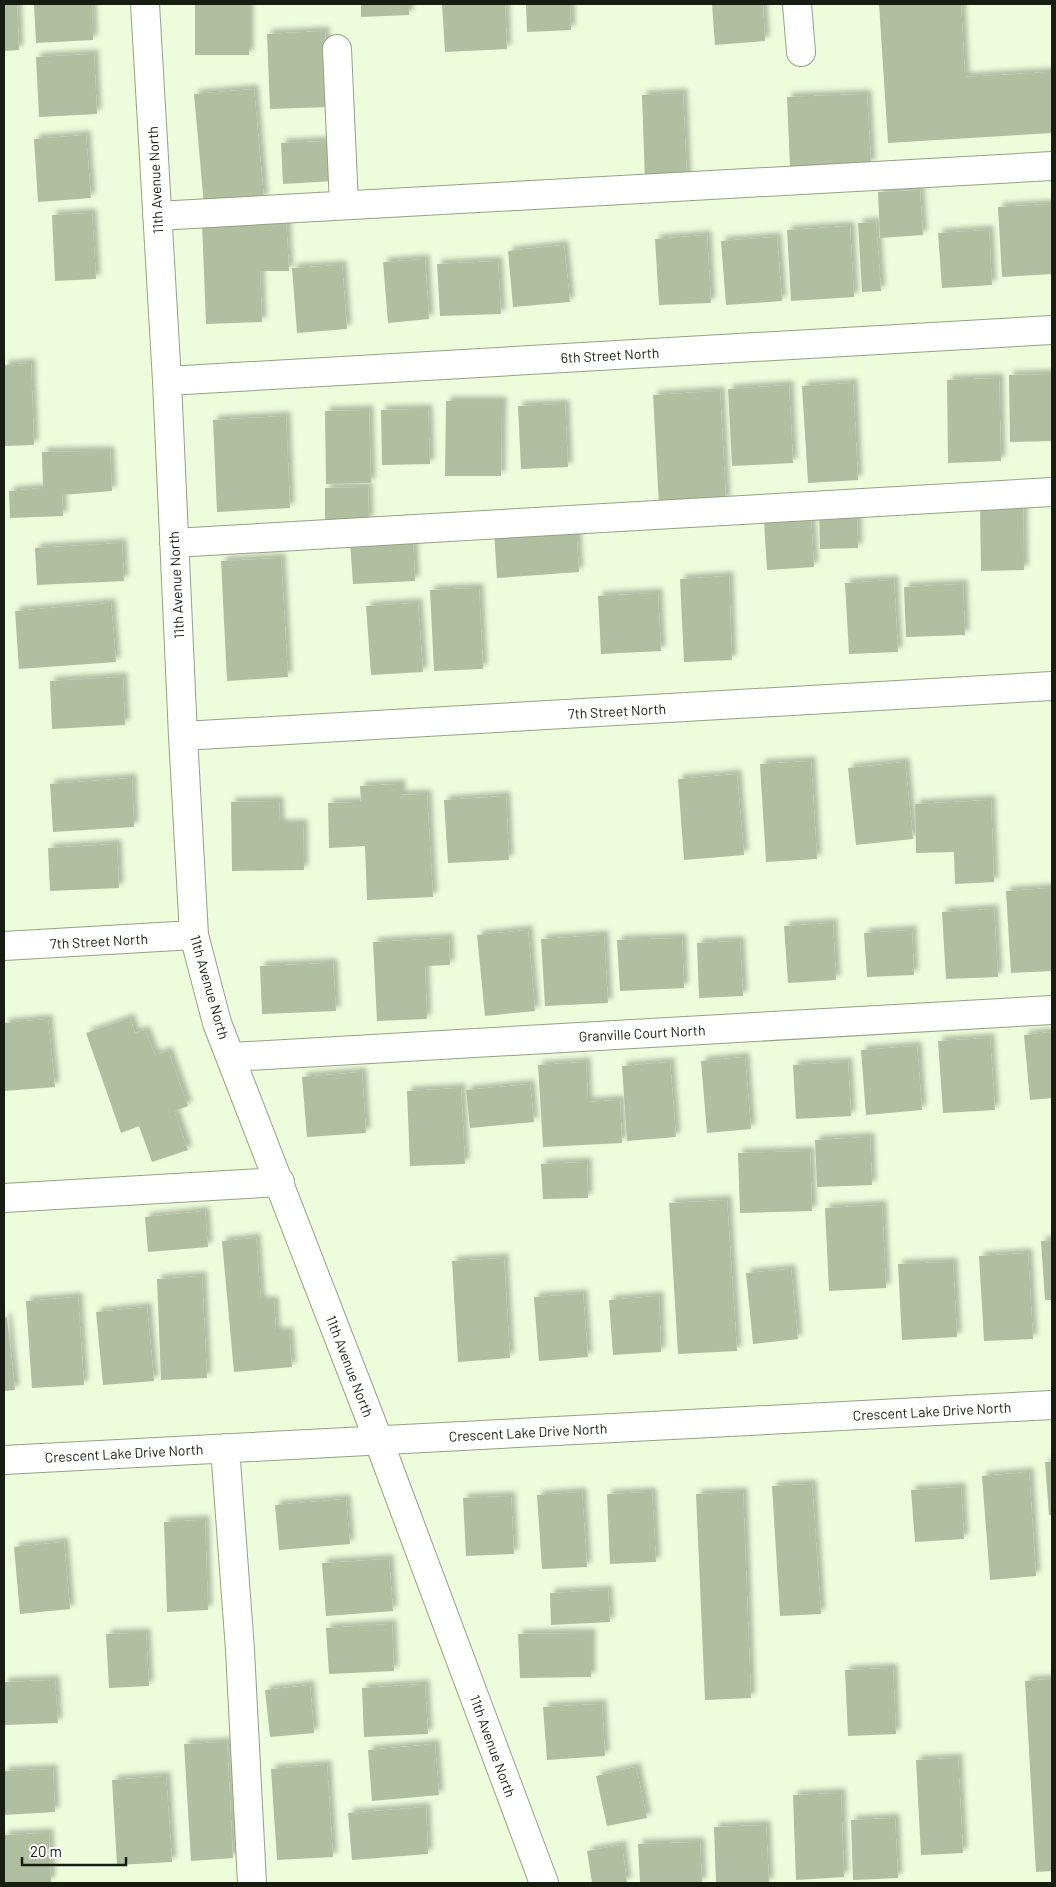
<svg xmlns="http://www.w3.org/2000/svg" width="1056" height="1887" viewBox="0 0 1056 1887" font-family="Barlow,sans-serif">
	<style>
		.building { fill: #b0bfa0; filter: url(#shadow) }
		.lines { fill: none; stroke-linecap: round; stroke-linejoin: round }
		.minor-casing { stroke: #93a283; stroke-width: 30 }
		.minor { stroke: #fff; stroke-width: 28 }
		.labels { text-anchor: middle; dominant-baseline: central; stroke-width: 4; stroke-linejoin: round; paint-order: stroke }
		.street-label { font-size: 14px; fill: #171d11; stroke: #fff }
	</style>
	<defs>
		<filter id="shadow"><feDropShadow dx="4.5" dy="-4.5" stdDeviation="2.5" flood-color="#0004"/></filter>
	</defs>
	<rect width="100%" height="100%" fill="#edfddc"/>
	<!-- building -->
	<path class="building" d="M4,4H17L19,50L4,51Z
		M34,4H92L93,40L36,43Z
		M195,4H249V55H195Z
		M361,4H409V15L361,17Z
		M442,4H505L507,49L445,52Z
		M526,4H570L571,30L527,32Z
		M712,4H763L765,41L715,45Z
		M879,4H961L965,77L1052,72V133L888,143Z
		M325,31L329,107L270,109L267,34Z
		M94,54L97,114L39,117L36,57Z
		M254,89L264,199L204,205L194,94Z
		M683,93L687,181L645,182L642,95Z
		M867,94L871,164L790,167L787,97Z
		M86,135L91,198L38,202L34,139Z
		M332,141L334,181L283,184L281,143Z
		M920,190L923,235L880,238L878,192Z
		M1052,204V274L1002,277L998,207Z
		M92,213L96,279L55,281L52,215Z
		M286,219L289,271H260L262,322L206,324L202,223Z
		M876,222L881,291L862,292L858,223Z
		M850,226L854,297L791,301L787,230Z
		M989,230L992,285L942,288L938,233Z
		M707,235L711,303L659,305L655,239Z
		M777,237L782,301L726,305L721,241Z
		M564,245L570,302L513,307L508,251Z
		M425,259L429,319L388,323L383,262Z
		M498,261L501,314L440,316L437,264Z
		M342,265L347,329L297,333L292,268Z
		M31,363L34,445L4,446V365Z
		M1052,374V441L1010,442L1009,375Z
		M999,378L1001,461L948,463L947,380Z
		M853,383L858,480L808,483L802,386Z
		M789,385L793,463L732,466L728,389Z
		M720,391L726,501L659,505L653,395Z
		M446,401H502L501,476H445Z
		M565,404L568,467L521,469L518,406Z
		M428,409L430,464L382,465L381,410Z
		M369,410L371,483L326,484L325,411Z
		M286,416L290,508L217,512L213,420Z
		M110,451L112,491L62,495L63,516L10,518L9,491L43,488L42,452Z
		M368,487L369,521L325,522V488Z
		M980,506H1023L1024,570L981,571Z
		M857,511L858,548L820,549L819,513Z
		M811,518L814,567L767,570L764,522Z
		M576,525L579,572L497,578L494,530Z
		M413,538L415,581L353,584L350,541Z
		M122,543L124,581L37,585L35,548Z
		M281,558L288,677L227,681L221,561Z
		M729,576L732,660L684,662L680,579Z
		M894,580L898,652L849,654L845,583Z
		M963,584L965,635L906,637L904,587Z
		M479,588L483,669L434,671L430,590Z
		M658,593L661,651L601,654L598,596Z
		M111,603L116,662L19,669L15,611Z
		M418,603L423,672L371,675L366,606Z
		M123,677L125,725L52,729L50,681Z
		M811,761L817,859L766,862L760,764Z
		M905,762L913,839L856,845L848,768Z
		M737,774L744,855L684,860L678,779Z
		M132,778L134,827L53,832L50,784Z
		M401,784V795L427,794L433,897L367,900L365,846L329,848L328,803L361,802L360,786Z
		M506,796L509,860L448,863L444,800Z
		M991,800L994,882L955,884L954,852L916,853L915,804Z
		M279,801L280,824H303L304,870L232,871L231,802Z
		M117,844L119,888L50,891L48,848Z
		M1052,888V971L1011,973L1006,891Z
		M994,909L998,977L946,979L942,912Z
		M833,923L836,980L788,983L784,926Z
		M528,930L535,1011L485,1016L477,935Z
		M912,930L914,975L867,977L864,933Z
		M604,935L608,1003L545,1006L541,939Z
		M449,938L450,965L425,966L427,1019L377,1021L373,942Z
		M682,938L684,988L620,991L617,940Z
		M740,941L743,996L699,998L697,943Z
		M333,963L336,1011L262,1014L260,966Z
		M130,1018L135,1033L145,1030L155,1055L168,1051L188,1106L174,1111L188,1150L152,1162L139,1126L121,1133L86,1033Z
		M48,1019L55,1087L4,1091V1023Z
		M1052,1032V1098L1030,1100L1024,1035Z
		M990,1038L995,1110L943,1113L938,1041Z
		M917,1046L922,1110L866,1115L861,1050Z
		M745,1057L751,1129L707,1133L701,1061Z
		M586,1062L588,1102L620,1100L622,1143L543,1147L538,1065Z
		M670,1062L676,1137L627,1141L622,1066Z
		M848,1062L851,1116L796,1119L793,1065Z
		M362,1072L366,1133L307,1137L302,1077Z
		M530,1084L534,1122L470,1128L466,1090Z
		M461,1088L465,1164L410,1166L407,1091Z
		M870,1137L872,1185L817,1187L815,1140Z
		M810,1151L812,1211L740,1213L738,1153Z
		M587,1162L588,1198L543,1199L541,1164Z
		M727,1200L737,1351L678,1354L669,1203Z
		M882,1205L886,1288L829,1291L825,1208Z
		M205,1211L208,1247L148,1252L145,1217Z
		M256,1238L261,1301H274L276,1332H289L292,1367L234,1372L222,1241Z
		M1052,1240V1300H1045L1041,1241Z
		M1028,1253L1033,1339L984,1341L979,1256Z
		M504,1258L510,1358L458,1362L452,1261Z
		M953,1262L957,1337L902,1340L898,1264Z
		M791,1269L798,1339L753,1344L746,1273Z
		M202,1276L207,1378L161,1380L157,1279Z
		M583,1294L588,1357L539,1361L534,1297Z
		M659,1296L661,1352L613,1355L609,1300Z
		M78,1297L84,1385L32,1388L26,1301Z
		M147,1307L154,1381L103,1385L96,1312Z
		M7,1317L15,1390L4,1391V1318Z
		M1045,1462H1052V1515H1049Z
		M1029,1472L1036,1576L990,1580L982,1476Z
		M812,1484L821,1614L780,1616L772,1486Z
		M961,1487L964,1539L915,1542L911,1490Z
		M582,1492L587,1567L542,1569L537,1495Z
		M652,1492L656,1562L610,1564L607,1494Z
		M743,1492L751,1698L705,1700L696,1494Z
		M511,1496L514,1554L466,1556L463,1498Z
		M346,1499L350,1544L279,1550L275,1505Z
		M205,1520L208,1610L167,1612L164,1522Z
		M64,1542L70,1609L20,1614L14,1547Z
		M389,1559L393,1611L326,1616L322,1563Z
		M608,1590L610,1622L551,1625L550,1593Z
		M392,1624L394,1671L329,1674L326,1628Z
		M146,1633L149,1686L109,1688L106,1634Z
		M591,1633V1677L520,1678L518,1634Z
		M893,1668L896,1734L848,1736L845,1670Z
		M1052,1679V1871L1036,1872L1025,1681Z
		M55,1680L58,1723L4,1725V1682Z
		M425,1684L428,1734L364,1737L362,1688Z
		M310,1685L314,1733L270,1737L265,1690Z
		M602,1704L605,1756L547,1760L543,1707Z
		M227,1742L233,1858L191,1861L184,1744Z
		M435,1744L439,1795L372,1801L368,1750Z
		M958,1758L963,1853L921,1855L916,1760Z
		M327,1765L333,1857L277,1860L271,1769Z
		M636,1767L647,1818L607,1826L596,1776Z
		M53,1769L55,1812L4,1815V1771Z
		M166,1776L172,1862L117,1865L112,1780Z
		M841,1793L844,1877L796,1880L793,1795Z
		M426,1807L428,1854L352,1860L348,1813Z
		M895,1818L898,1878L853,1880L851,1820Z
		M766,1825L769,1883H716L714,1827Z
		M49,1833L51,1882L4,1883V1835Z
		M700,1842L702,1883H640L638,1844Z
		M622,1845L627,1883H592L587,1851Z"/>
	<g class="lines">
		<defs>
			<path id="minor" d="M145,4L167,381L183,736L194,935L217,1023L378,1439L544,1883
				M797,4L801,52
				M337,49L344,205
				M157,216L1052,166
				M167,381L1052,330
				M174,543L1052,492
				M183,736L1052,686
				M4,946L194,935
				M231,1057L1052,1010
				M4,1198L280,1182
				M225,1448L240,1650L252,1883
				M4,1460L1052,1405"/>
		</defs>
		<!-- minor casing -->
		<use href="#minor" class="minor-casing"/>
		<!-- minor -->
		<use href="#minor" class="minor"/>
	</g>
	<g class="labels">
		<!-- street labels -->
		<g class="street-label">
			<text transform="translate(155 180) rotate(-93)">11th Avenue North</text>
			<text transform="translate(610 355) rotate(-3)">6th Street North</text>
			<text transform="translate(176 585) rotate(-93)">11th Avenue North</text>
			<text transform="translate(617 711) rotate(-3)">7th Street North</text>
			<text transform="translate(99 941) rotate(-3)">7th Street North</text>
			<text transform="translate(210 987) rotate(74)">11th Avenue North</text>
			<text transform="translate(642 1033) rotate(-3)">Granville Court North</text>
			<text transform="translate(350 1366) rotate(69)">11th Avenue North</text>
			<text transform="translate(932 1411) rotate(-3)">Crescent Lake Drive North</text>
			<text transform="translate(528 1432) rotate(-3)">Crescent Lake Drive North</text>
			<text transform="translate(124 1453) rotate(-3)">Crescent Lake Drive North</text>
			<text transform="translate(493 1746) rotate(70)">11th Avenue North</text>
		</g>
	</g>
	<!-- border -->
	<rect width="1056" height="1887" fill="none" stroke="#171d11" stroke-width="10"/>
	<!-- scale -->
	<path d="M22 1857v8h104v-8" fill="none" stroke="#171d11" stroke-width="2.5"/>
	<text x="30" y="1857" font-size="15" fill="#171d11" stroke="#ffffff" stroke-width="4" paint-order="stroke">20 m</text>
</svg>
